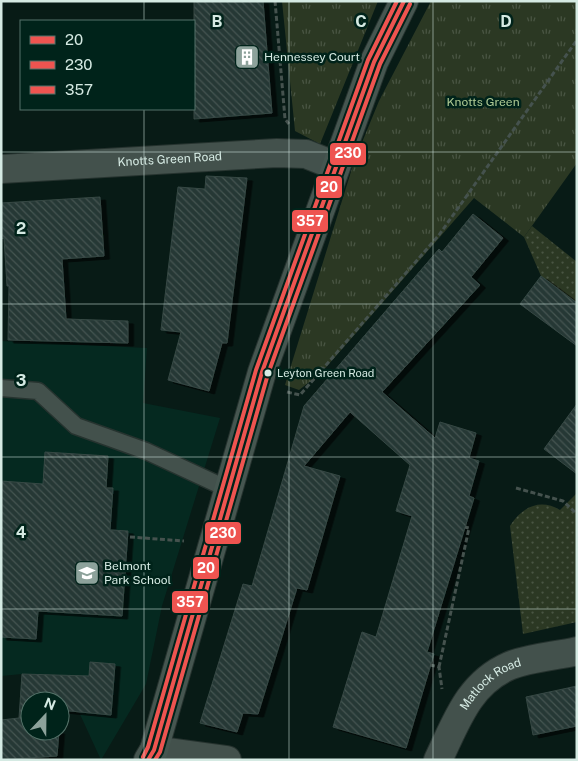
<svg xmlns="http://www.w3.org/2000/svg" width="578" height="761" viewBox="0 0 578 761" font-family="'Public Sans',sans-serif">
	<style>
		.built { fill: #052920 }
		.grass { fill: url(#grass-dots) }
		.park { fill: url(#park-tufts) }
		.building { fill: url(#building-back-hatch); stroke: #364844; filter: url(#shadow) }
		.lines { fill: none; stroke-linecap: round; stroke-linejoin: round }
		.service-casing { stroke: #26332f; stroke-width: 19 }
		.minor-casing { stroke: #26332f; stroke-width: 30 }
		.secondary-casing { stroke: #26332f; stroke-width: 30 }
		.path { stroke: #45524e; stroke-width: 3; stroke-dasharray: 5 2.5; stroke-linecap: butt }
		.service { stroke: #43514c; stroke-width: 16 }
		.minor { stroke: #43514c; stroke-width: 28 }
		.secondary { stroke: #465650; stroke-width: 28 }
		.bus-1-casing { stroke: #00231a; stroke-width: 8 }
		.bus-2-casing { stroke: #00231a; stroke-width: 8 }
		.bus-3-casing { stroke: #00231a; stroke-width: 8 }
		.bus-1 { stroke: #ee5450; stroke-width: 4 }
		.bus-2 { stroke: #ee5450; stroke-width: 4 }
		.bus-3 { stroke: #ee5450; stroke-width: 4 }
		.grid { fill: none; stroke: #d5eae3; stroke-width: 1; stroke-opacity: 0.55 }
		.bus-dot { fill: #d5eae3; stroke: #00231a; stroke-width: 2 }
		.labels { text-anchor: middle; dominant-baseline: central; stroke-width: 5; stroke-linejoin: round; paint-order: stroke }
		.bus-label { font-size: 11px; fill: #d5eae3; stroke: #00231a; text-anchor: start }
		.poi-label { font-size: 12px; fill: #d5eae3; stroke: #00231a; text-anchor: start }
		.park-label { font-size: 12px; fill: #aeca94; stroke: #00231a }
		.street-label { font-size: 12px; fill: #d5eae3; stroke: #00231a }
		.grid-label { font-size: 16px; text-anchor: middle; font-weight: bold; fill: #d5eae3; stroke: #00231a; stroke-width: 5; stroke-linejoin: round; paint-order: stroke }
		.line-badge { stroke: #00231a; stroke-width: 2 }
		.badge-label { font-size: 14px; text-anchor: middle; font-weight: bold; fill: #fff }
	</style>
	<defs>
		<pattern id="grass-dots" width="8" height="8" patternUnits="userSpaceOnUse" patternTransform="scale(1.25)"><rect width="8" height="8" fill="#2b3823"/><path d="M2 2h.1M6 6h.1" fill="none" stroke="#495543" stroke-width="1.8" stroke-linecap="round"/></pattern>
		<pattern id="park-tufts" width="24" height="20" patternUnits="userSpaceOnUse" patternTransform="scale(1.25)"><rect width="24" height="20" fill="#2b3823"/><path d="M3 7l-1-3M5 7V3M7 7l1-3M15 17l-1-3M17 17v-4M19 17l1-3" fill="none" stroke="#495543"/></pattern>
		<pattern id="building-back-hatch" width="6" height="6" patternUnits="userSpaceOnUse" patternTransform="scale(1.25)"><rect width="6" height="6" fill="#263835"/><path d="M-1 5l2 2M0 0l6 6M5-1l2 2" fill="none" stroke="#455552"/></pattern>
		<filter id="shadow"><feDropShadow dx="5.5" dy="3" stdDeviation="0" flood-color="#0009"/></filter>
	</defs>
	<rect width="100%" height="100%" fill="#081b16"/>
	<!-- built -->
	<path class="built" d="M1,341L147,348L143,403L220,418L162,606L146,684L101,760L62,675L22,674L1,676Z"/>
	<!-- grass -->
	<path class="grass" d="M532,226L577,262V303L541,276L524,237Z
		M577,472V622L523,634L510,526C522,507 540,498 560,510L576,494Z"/>
	<!-- park -->
	<path class="park" d="M282,1H378L320,144L295,131Z
		M431,1H577V163L524,237L474,198L321,373L299,390L285,385L354,162L379,101Z"/>
	<!-- building -->
	<path class="building" d="M194,1H263L272,113L194,119Z
		M206,176L247,178L227,343H222L209,391L168,380L181,332L161,330L178,187L205,189Z
		M100,197L104,256L62,259L66,319L128,321V343L8,340L9,286H7L4,238L1,239V203Z
		M473,214L503,238L471,277L480,285L382,392L435,438L440,422L476,433L469,458L479,461L469,496L474,498L427,652L434,654L406,748L333,727L362,632L376,637L412,516L396,511L410,465L350,412L304,466L340,476L307,590L297,588L258,714L243,713L237,732L200,723L243,584L252,586L304,406L439,249L442,252Z
		M541,276L577,303V346L520,304Z
		M577,404V474L544,449Z
		M45,452L108,456L106,488H113L110,530L128,531L122,616L38,611L36,639L1,637V481L43,484Z
		M90,662L115,664L111,715L60,710V701H30V731H59L57,756L1,760V720L19,718L22,674L89,676Z
		M577,686V726L533,735L526,697Z"/>
	<g class="lines">
		<defs>
			<path id="service" d="M1,388L38,391L76,426L146,451L230,490"/>
			<g id="minor">
				<path id="s1" d="M1,169L277,153L306,154L336,166"/>
				<path d="M154,750L227,760"/>
				<path id="s2" d="M438,760C456,723 468,684 509,666C527,658 556,656 577,651"/>
			</g>
			<path id="secondary" d="M148,760L154,750L262,372L374,62L404,1"/>
		</defs>
		<!-- service casing -->
		<use href="#service" class="service-casing"/>
		<!-- minor casing -->
		<use href="#minor" class="minor-casing"/>
		<!-- secondary casing -->
		<use href="#secondary" class="secondary-casing"/>
		<!-- path -->
		<path class="path" d="M275,1L285,119L289,124
			M287,392L300,395L439,235L577,40
			M516,488L563,501L577,514
			M130,537L184,541
			M430,665L439,667L442,689
			M439,667L469,528L465,527"/>
		<!-- service -->
		<use href="#service" class="service"/>
		<!-- minor -->
		<use href="#minor" class="minor"/>
		<!-- secondary -->
		<use href="#secondary" class="secondary"/>
		<defs>
			<path id="bus-1" d="M148,760L154,750L262,372L374,62L404,1"/>
			<path id="bus-2" d="M155,760L160,752L268,374L380,64L410,4"/>
			<path id="bus-3" d="M143,757L148,747L256,370L368,60L397,1"/>
		</defs>
		<!-- bus-1 casing -->
		<use href="#bus-1" class="bus-1-casing"/>
		<!-- bus-2 casing -->
		<use href="#bus-2" class="bus-2-casing"/>
		<!-- bus-3 casing -->
		<use href="#bus-3" class="bus-3-casing"/>
		<!-- bus-1 -->
		<use href="#bus-1" class="bus-1"/>
		<!-- bus-2 -->
		<use href="#bus-2" class="bus-2"/>
		<!-- bus-3 -->
		<use href="#bus-3" class="bus-3"/>
	</g>
	<!-- grid -->
	<path class="grid" d="M144,1V21M289,1V760M433,1V760M144,109V760M1,152H577M1,304H577M1,457H577M1,609H577"/>
	<!-- icons -->
	<defs>
		<symbol id="building-square" viewBox="-11 -11 22 22"><rect x="-9" y="-9" width="18" height="18" rx="4" fill="#8da29b" stroke="#00231a"/><path d="M-4-6H4V6H1V3H-1V6H-4ZM-2.5-4.3h1.7v1.8h-1.7ZM.8-4.3h1.7v1.8H.8ZM-2.5-1h1.7V.8h-1.7ZM.8-1h1.7V.8H.8Z" fill="#fff"/></symbol>
		<symbol id="school-square" viewBox="-11 -11 22 22"><rect x="-9" y="-9" width="18" height="18" rx="4" fill="#8da29b" stroke="#00231a"/><path d="M0-5L7-2L0 1L-7-2ZM-4 1L0 2.5L4 1V4Q0 6-4 4Z" fill="#fff"/></symbol>
	</defs>
	<g fill-rule="evenodd">
		<use href="#building-square" x="233" y="43" width="28" height="28"/>
		<use href="#school-square" x="73" y="559" width="28" height="28"/>
	</g>
	<!-- markers -->
	<circle class="bus-dot" cx="268" cy="373" r="4.5"/>
	<g class="labels">
		<!-- bus labels -->
		<g class="bus-label">
			<text x="277" y="373">Leyton Green Road</text>
		</g>
		<!-- poi labels -->
		<g class="poi-label">
			<text x="264" y="57">Hennessey Court</text>
			<text x="104" y="566">Belmont<tspan x="104" dy="14">Park School</tspan></text>
		</g>
		<!-- park labels -->
		<g class="park-label">
			<text x="483" y="102">Knotts Green</text>
		</g>
		<!-- street labels -->
		<g class="street-label">
			<text stroke="none"><textPath href="#s1" startOffset="169">Knotts Green Road</textPath></text>
			<text stroke="none"><textPath href="#s2" startOffset="95">Matlock Road</textPath></text>
		</g>
	</g>
	<g class="grid-label">
		<text x="217" y="27">B</text>
		<text x="361" y="27">C</text>
		<text x="506" y="27">D</text>
		<text x="21" y="234">2</text>
		<text x="21" y="386">3</text>
		<text x="21" y="538">4</text>
	</g>
	<g class="line-badge">
		<rect x="329" y="142" width="38" height="24" rx="5" fill="#ee5450"/>
		<rect x="315" y="175" width="28" height="24" rx="5" fill="#ee5450"/>
		<rect x="291" y="209" width="38" height="24" rx="5" fill="#ee5450"/>
		<rect x="204" y="521" width="38" height="24" rx="5" fill="#ee5450"/>
		<rect x="192" y="556" width="28" height="24" rx="5" fill="#ee5450"/>
		<rect x="171" y="590" width="38" height="24" rx="5" fill="#ee5450"/>
	</g>
	<g class="badge-label">
		<text x="348" y="158">230</text>
		<text x="329" y="192">20</text>
		<text x="310" y="226">357</text>
		<text x="223" y="538">230</text>
		<text x="206" y="573">20</text>
		<text x="190" y="607">357</text>
	</g>
	<!-- border -->
	<rect width="578" height="761" fill="none" stroke="#d5eae3" stroke-width="5"/>
	<!-- legend -->
	<rect x="20" y="20" width="175" height="90" fill="#00231a" stroke="#55736a"/>
	<rect x="30" y="36" width="25" height="8" fill="#ee5450" stroke="#55736a"/>
	<text x="65" y="45" font-size="15" fill="#d5eae3">20</text>
	<rect x="30" y="61" width="25" height="8" fill="#ee5450" stroke="#55736a"/>
	<text x="65" y="70" font-size="15" fill="#d5eae3">230</text>
	<rect x="30" y="86" width="25" height="8" fill="#ee5450" stroke="#55736a"/>
	<text x="65" y="95" font-size="15" fill="#d5eae3">357</text>
	<!-- north arrow -->
	<g transform="translate(45 716) rotate(22)"><circle r="24" fill="#00231a" stroke="#55736a"/>
	<path d="M0-4L9 19L0 12L-9 19Z" fill="#8da29b"/>
	<text y="-8" font-size="14" font-weight="bold" text-anchor="middle" fill="#d5eae3">N</text>
	</g>
</svg>
